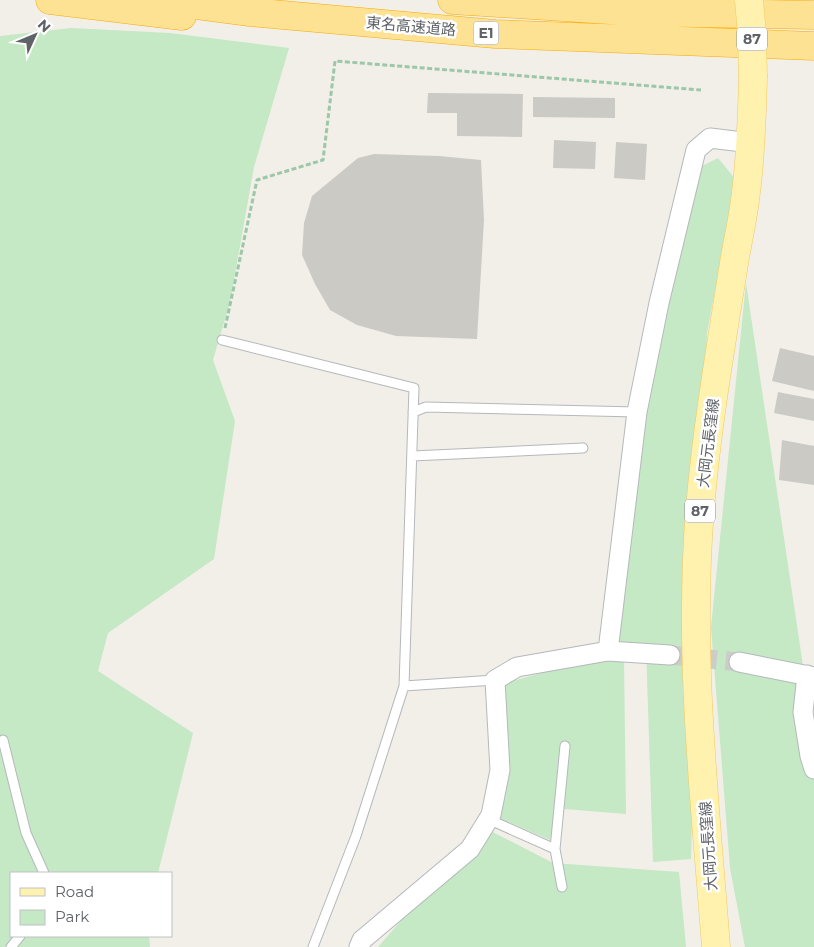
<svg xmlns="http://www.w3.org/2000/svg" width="814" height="947" viewBox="0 0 814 947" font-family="Montserrat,'Noto Sans JP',sans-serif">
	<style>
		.green { fill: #c5e8c5 }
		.building { fill: #cccac5 }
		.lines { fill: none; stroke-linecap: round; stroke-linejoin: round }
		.street-tunnel { stroke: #ccccc8; stroke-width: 19; stroke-dasharray: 19 9; stroke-linecap: butt }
		.lane-casing { stroke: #b5b8bc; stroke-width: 11 }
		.street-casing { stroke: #b5b8bc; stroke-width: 21 }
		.primary-casing { stroke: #f2c960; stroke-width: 29 }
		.highway-casing { stroke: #f9ab00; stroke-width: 29 }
		.path { stroke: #9cc7a9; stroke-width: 3; stroke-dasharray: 5 2.5; stroke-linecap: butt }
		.lane { stroke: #fff; stroke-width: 9 }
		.street { stroke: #fff; stroke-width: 19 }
		.primary { stroke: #fff2af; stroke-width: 28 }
		.highway { stroke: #fde293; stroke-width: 28 }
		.primary-bridge-casing { stroke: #f2c960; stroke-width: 29; stroke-linecap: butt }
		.primary-bridge { stroke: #fff2af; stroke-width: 28 }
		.labels { text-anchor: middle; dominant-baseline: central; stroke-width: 5; stroke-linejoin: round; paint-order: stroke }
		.shield { fill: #fff; stroke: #8f9295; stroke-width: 1 }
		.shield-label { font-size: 14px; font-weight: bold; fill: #5f6368 }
		.street-label { font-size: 15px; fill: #5f6368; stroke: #fff }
	</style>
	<rect width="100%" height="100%" fill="#f1efe8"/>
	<!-- green -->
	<path class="green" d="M71,28L170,33L289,48L254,167L230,302L213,360L235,421L214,559L108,633L98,671L193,733L158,873H11V936H149L150,947H0V36Z
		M718,158L736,180L707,333L700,507L691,859L653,862L646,645H615L636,418L702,166Z
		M746,283L806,686L814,756V947H745L730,868L711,627Z
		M624,659L626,814L564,809L550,840L494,816L505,683L566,666Z
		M483,827L553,863L679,872L686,947H378Z"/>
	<!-- building -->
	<path class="building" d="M428,93L523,94L522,137L457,136V113H427Z
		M533,97L615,98V118L533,117Z
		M554,140L596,142L595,169L553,168Z
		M616,142L647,144L645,180L614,178Z
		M374,154L439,156L481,160L484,220L477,339L396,336L357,325L330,310L315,284L302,255L304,223L312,196L358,158Z
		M780,348L814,356V391L772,381Z
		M778,392L814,399V421L774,413Z
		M782,440L814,446V485L779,480Z"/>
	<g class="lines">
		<!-- street-tunnel -->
		<path class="street-tunnel" d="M670,655L739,662"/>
		<defs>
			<path id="lane" d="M222,340L414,388L404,686L495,680
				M413,412L426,407L637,412
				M412,456L583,448
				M3,740L26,833L44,873
				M488,819L555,849L565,746
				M555,849L562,887
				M11,947L20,936
				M313,947L356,836L404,686"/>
			<path id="street" d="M608,651L637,412L659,303L696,150L710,138L751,143
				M739,662L814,677
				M807,675L803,712L810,756L814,769
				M359,947L362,940L470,849L491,815L500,770L495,680L517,667L608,651L670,655"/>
			<path id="primary" d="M716,947C705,801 688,655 700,509C707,424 722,340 735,257C739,235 744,213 746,192C751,154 752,116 753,78"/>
			<path id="highway" d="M50,0L182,16
				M159,0L250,12L495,34L814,46
				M452,0L641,12L814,15"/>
		</defs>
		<!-- lane casing -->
		<use href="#lane" class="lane-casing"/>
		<!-- street casing -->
		<use href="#street" class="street-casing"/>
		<!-- primary casing -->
		<use href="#primary" class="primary-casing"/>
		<!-- highway casing -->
		<use href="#highway" class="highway-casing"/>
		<!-- path -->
		<path class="path" d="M225,328L257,180L323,160L335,61L701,90"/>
		<!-- lane -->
		<use href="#lane" class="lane"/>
		<!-- street -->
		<use href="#street" class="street"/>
		<!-- primary -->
		<use href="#primary" class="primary"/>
		<!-- highway -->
		<use href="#highway" class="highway"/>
		<defs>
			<path id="primary-bridge" d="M749,0L752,34L753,78"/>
		</defs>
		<!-- primary-bridge casing -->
		<use href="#primary-bridge" class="primary-bridge-casing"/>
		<!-- primary-bridge -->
		<use href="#primary-bridge" class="primary-bridge"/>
	</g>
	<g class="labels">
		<!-- shield labels -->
		<g class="shield">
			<rect x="473.5" y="21.5" width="25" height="23" rx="4"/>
			<rect x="737" y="27.5" width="30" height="23" rx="4"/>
			<rect x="685" y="499.5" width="30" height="23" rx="4"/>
		</g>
		<g class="shield-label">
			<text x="486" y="33">E1</text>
			<text x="752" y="39">87</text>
			<text x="700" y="511">87</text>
		</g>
		<!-- street labels -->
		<g class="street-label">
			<text transform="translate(411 26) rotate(5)">東名高速道路</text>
			<text transform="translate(708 443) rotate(-83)">大岡元長窪線</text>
			<text transform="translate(708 846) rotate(-94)">大岡元長窪線</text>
		</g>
	</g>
	<!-- legend -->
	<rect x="10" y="872" width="162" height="65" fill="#ffffff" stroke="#bfc1c3"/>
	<rect x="20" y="888" width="25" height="8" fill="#fff2af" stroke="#bfc1c3"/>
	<text x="55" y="897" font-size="15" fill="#5f6368">Road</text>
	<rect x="20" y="910" width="25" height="15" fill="#c5e8c5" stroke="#bfc1c3"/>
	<text x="55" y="922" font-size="15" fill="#5f6368">Park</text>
	<!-- north arrow -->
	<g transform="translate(35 35) rotate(46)" stroke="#ffffff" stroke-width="4" paint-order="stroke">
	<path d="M0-4L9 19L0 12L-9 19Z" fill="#5f6368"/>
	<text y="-8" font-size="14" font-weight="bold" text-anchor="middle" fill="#5f6368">N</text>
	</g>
</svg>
